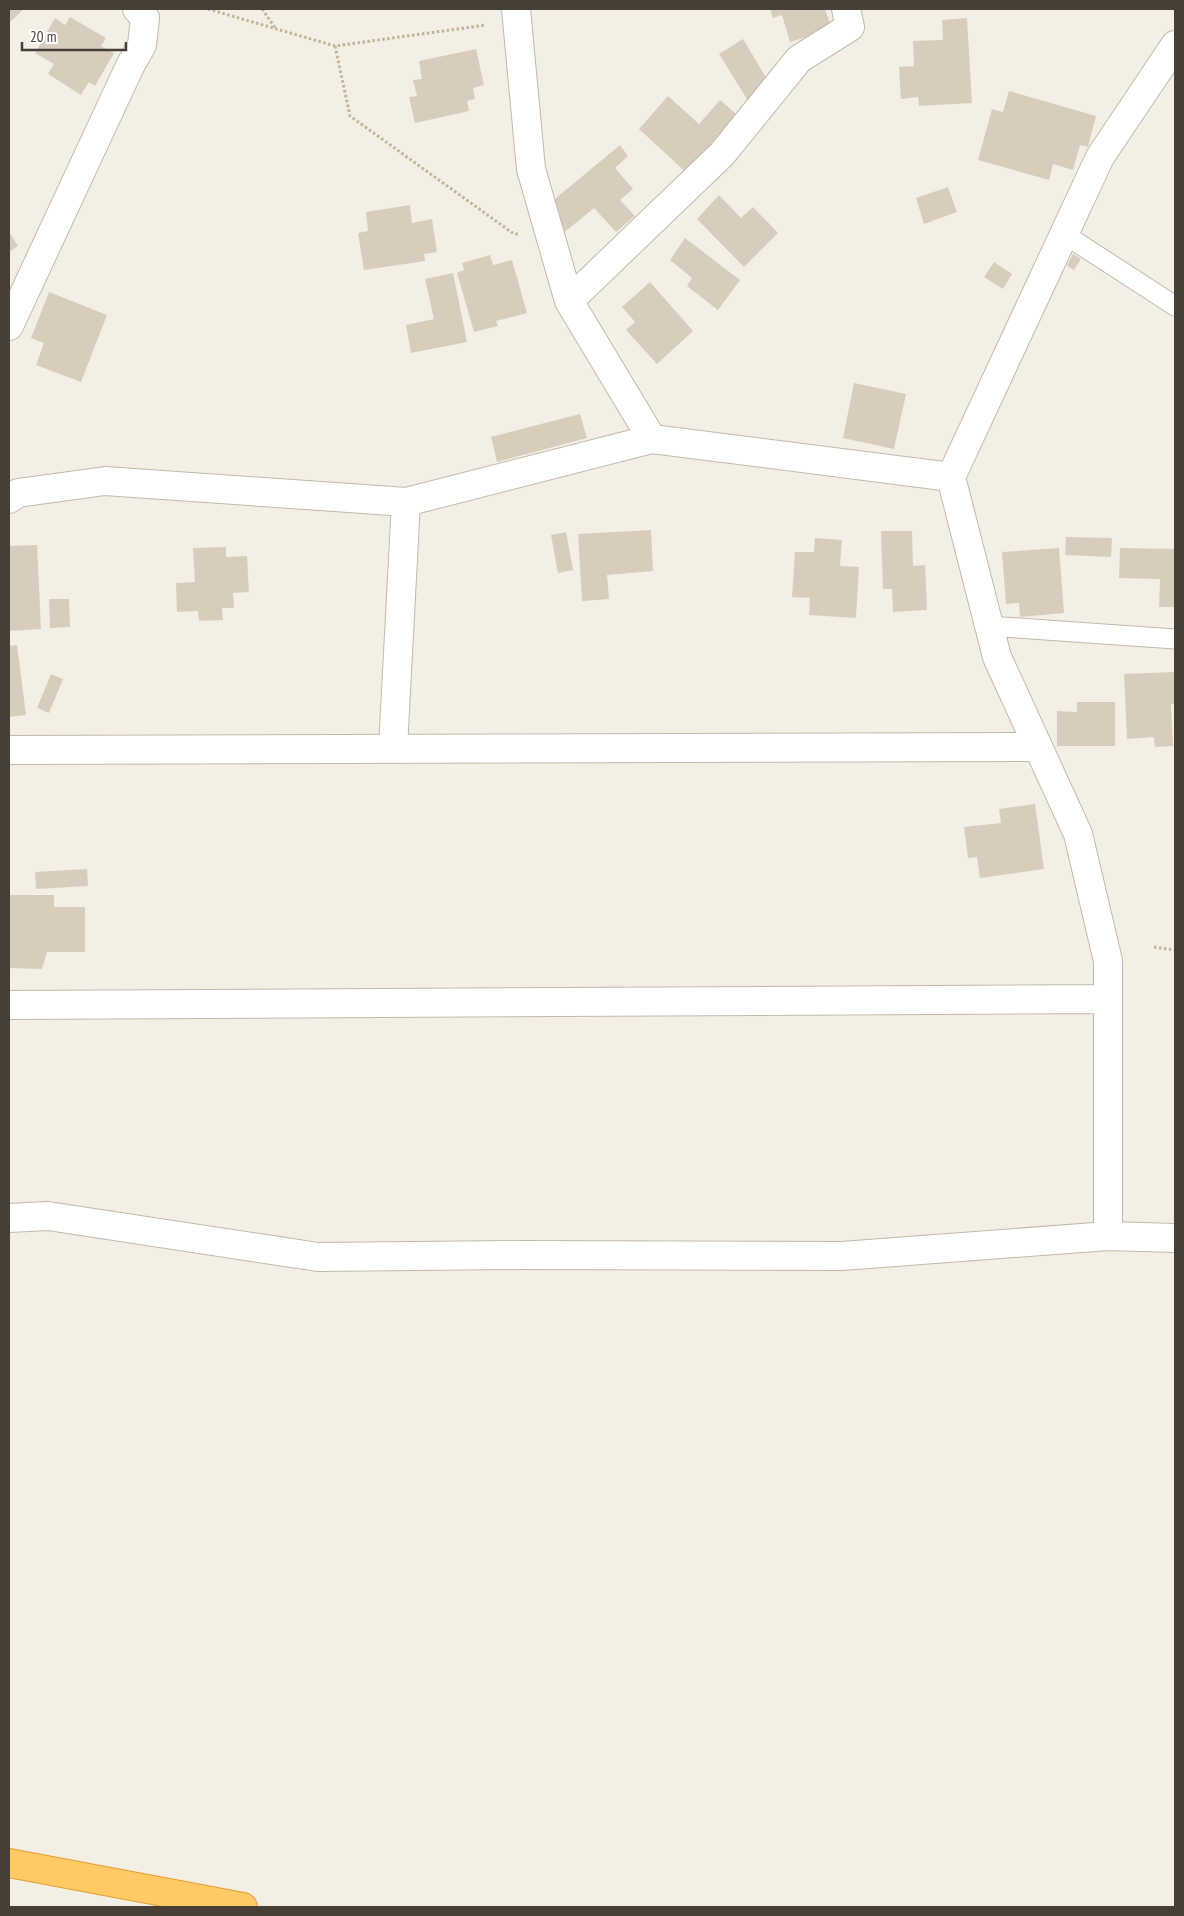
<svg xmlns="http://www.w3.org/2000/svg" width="1184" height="1916" viewBox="0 0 1184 1916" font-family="'PT Sans Narrow',sans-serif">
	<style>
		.building { fill: #d8cdbd }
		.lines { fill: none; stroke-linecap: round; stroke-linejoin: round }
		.lane-casing { stroke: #c2b9ab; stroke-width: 21 }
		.street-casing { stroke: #c2b9ab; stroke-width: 30 }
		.highway-casing { stroke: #e29e30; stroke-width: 30 }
		.path { stroke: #c1b298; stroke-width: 3; stroke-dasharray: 2.5 2.5; stroke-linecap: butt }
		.lane { stroke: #fff; stroke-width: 19 }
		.street { stroke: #fff; stroke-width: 28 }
		.highway { stroke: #ffc964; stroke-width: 28 }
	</style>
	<rect width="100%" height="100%" fill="#f3efe5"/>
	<!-- building -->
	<path class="building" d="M9,9H24L9,23Z
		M770,9H825L832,29L790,42L782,15L773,18Z
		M70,17L106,38L101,46L114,53L95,86L89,82L81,95L48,74L54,64L35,53L55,18L65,25Z
		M967,18L972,103L919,106L918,97L901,99L899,67L914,66L913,41L943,40L942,20Z
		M743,39L773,89L750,104L719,54Z
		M476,49L484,85L473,88L475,99L467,101L469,111L415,123L409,97L417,96L413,80L422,79L419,61Z
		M1009,91L1096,116L1088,147L1080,145L1073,170L1053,164L1049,180L978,160L992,109L1003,112Z
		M668,96L699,124L720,100L741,118L690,176L639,129Z
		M620,145L628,156L615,168L633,189L620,200L635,216L616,232L594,208L561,235L550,203Z
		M948,187L957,212L924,224L916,198Z
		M719,195L741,218L753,207L778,233L744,267L697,219Z
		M410,205L412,223L432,219L437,252L424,254L425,261L364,270L358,233L368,231L366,212Z
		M9,232L18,246L9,252Z
		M685,238L740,280L718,310L687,286L692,278L670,260Z
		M1073,254L1081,259L1074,270L1067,266Z
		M490,255L493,265L512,260L527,313L496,321L498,326L474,332L457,273L464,270L462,263Z
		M994,262L1012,274L1003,289L984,277Z
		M453,273L467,342L411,353L406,325L434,319L425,279Z
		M650,282L693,331L657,364L626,330L635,322L622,307Z
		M49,292L107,315L81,382L36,365L44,343L31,338Z
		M854,383L906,394L894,449L843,438Z
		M580,414L587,438L497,462L491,437Z
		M651,530L653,571L607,575L609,599L582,601L578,534Z
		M881,531H912L913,566L925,565L927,610L893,612L892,589H883Z
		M566,532L573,570L558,573L551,535Z
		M1066,537L1112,538L1111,557L1065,555Z
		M815,538L842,540L840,566L859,567L856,618L809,615L810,598L792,597L795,552H814Z
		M37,545L41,629L9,631V546Z
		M226,547V557L247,556L249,592L233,593L234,608H222L223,620L199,621L198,611L177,612L176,583L195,582L193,548Z
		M1059,548L1064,613L1020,617L1019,603L1006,604L1002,552Z
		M1120,548L1175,549V607H1159L1160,579L1119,578Z
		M49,599H69L70,627L50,628Z
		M17,645L26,715L9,717V646Z
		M1175,672V704H1171L1173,746L1155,747L1154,737L1127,739L1124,674Z
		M51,674L63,679L49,713L37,708Z
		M1077,702H1115V746H1057V711L1077,712Z
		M1035,804L1044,869L980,878L977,857L968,858L964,827L1001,823L999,809Z
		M87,869L88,886L36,889L35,872Z
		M9,895H54V907H85V952H47L42,969L9,968Z"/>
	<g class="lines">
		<defs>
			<path id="lane" d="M1064,234L1175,306
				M989,626L1175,639"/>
			<path id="street" d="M516,9L531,169L569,301L652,439
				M569,301L722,154L799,59L850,27L846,9
				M9,326L130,66L142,45L145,18L137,9
				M951,477L997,657L1078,834L1108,961V1236
				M9,499L18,493L105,481L406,502L652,439L951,477L1100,157L1175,45
				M393,748L406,502
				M9,750L1038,747
				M9,1005L1108,999
				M9,1218L48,1216L318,1257L521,1255L842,1256L1108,1236L1175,1238"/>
			<path id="highway" d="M9,1863L243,1907"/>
		</defs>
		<!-- lane casing -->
		<use href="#lane" class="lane-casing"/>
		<!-- street casing -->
		<use href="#street" class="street-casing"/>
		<!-- highway casing -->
		<use href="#highway" class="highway-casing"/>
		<!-- path -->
		<path class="path" d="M208,9L335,46L486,25
			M262,9L276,29
			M335,46L350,116L514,234H518
			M1154,947L1175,950"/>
		<!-- lane -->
		<use href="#lane" class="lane"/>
		<!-- street -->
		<use href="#street" class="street"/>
		<!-- highway -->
		<use href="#highway" class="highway"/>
	</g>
	<!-- border -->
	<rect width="1184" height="1916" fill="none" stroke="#463f35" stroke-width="20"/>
	<!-- scale -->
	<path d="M22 42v8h104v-8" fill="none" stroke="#463f35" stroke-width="2.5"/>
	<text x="30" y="42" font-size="15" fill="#463f35" stroke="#ffffff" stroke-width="4" paint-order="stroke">20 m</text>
</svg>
